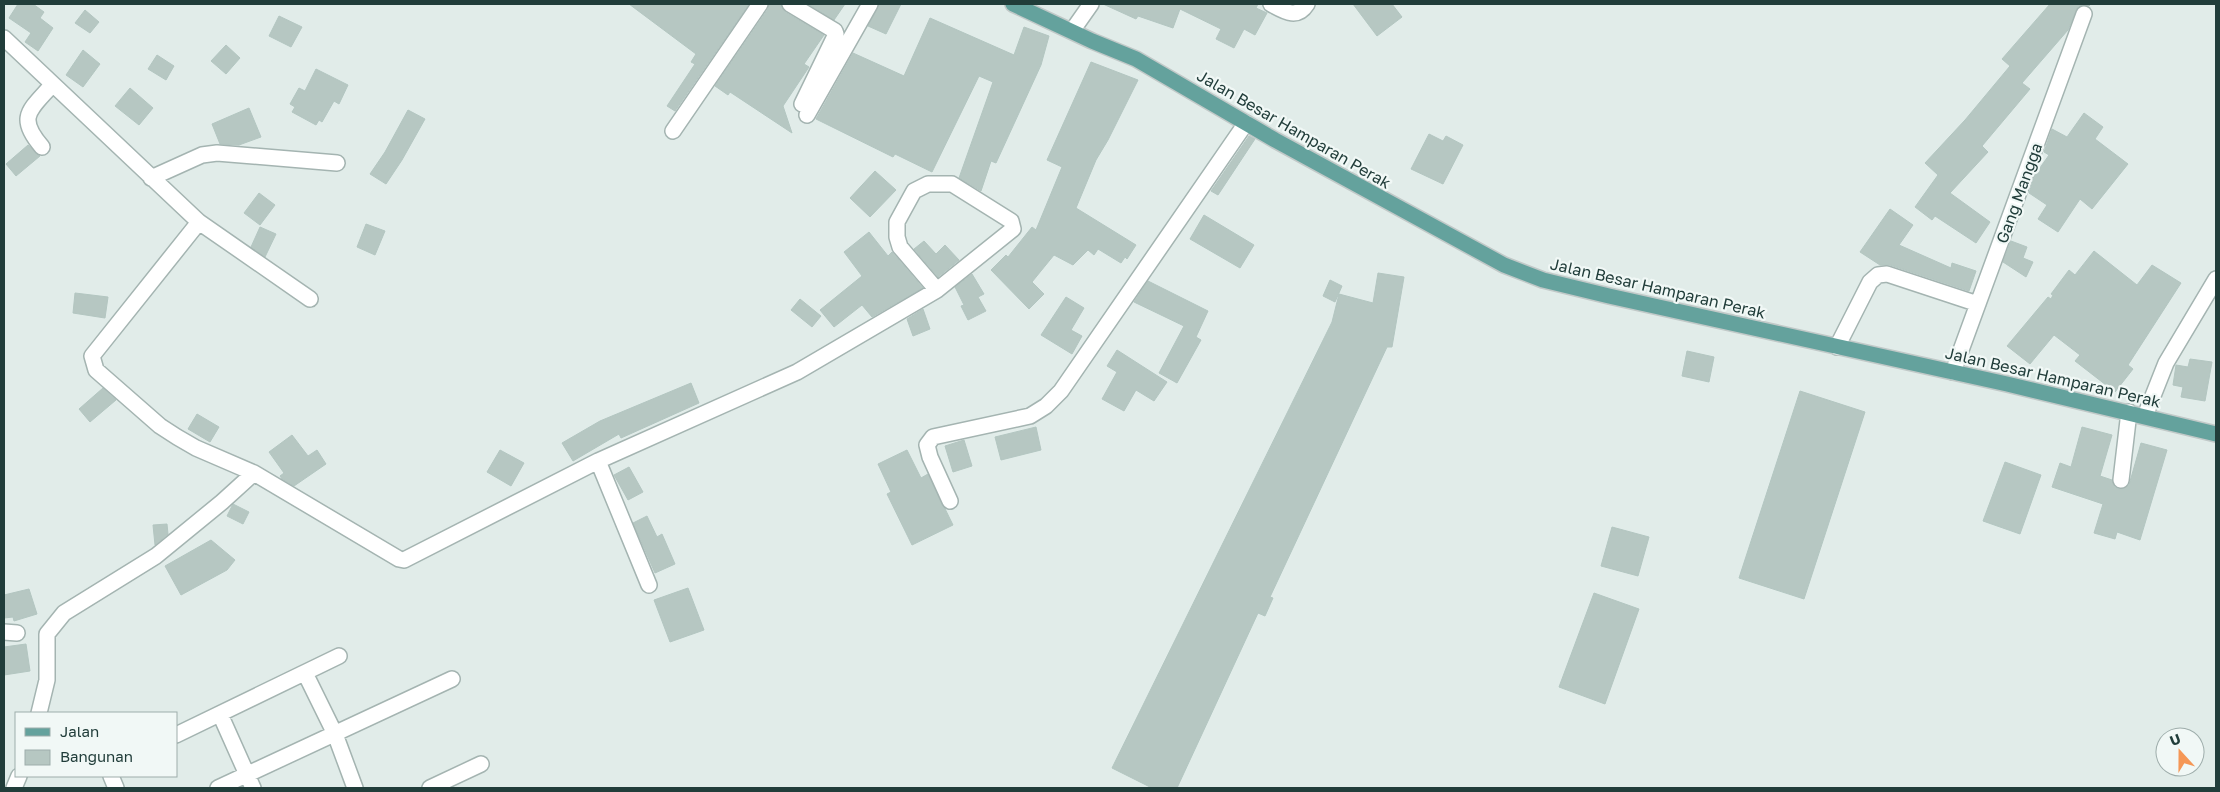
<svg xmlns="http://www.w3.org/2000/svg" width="2220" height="792" viewBox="0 0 2220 792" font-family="'Golos Text',sans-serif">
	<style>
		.building { fill: #b6c7c2; stroke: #b3c6c1 }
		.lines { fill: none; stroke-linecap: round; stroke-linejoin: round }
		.minor-casing { stroke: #a4b4b1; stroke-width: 18 }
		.major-casing { stroke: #c1c9c8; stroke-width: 18 }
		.minor { stroke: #fff; stroke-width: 15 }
		.major { stroke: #64a29d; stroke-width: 15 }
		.labels { text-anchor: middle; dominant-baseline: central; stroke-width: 4.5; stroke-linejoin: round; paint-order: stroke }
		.street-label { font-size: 16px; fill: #213d3a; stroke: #f1f8f6 }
	</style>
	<rect width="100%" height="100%" fill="#e1ece9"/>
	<!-- building -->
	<path class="building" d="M18,4H33L44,12L40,18L53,28L38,51L25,42L31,33L9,18Z
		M629,4H749L675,111L667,106L695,64L691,62L696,54Z
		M769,4H781L785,12L824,35L804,64L809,67L783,106L792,133L730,92L728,95L715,86L768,9Z
		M808,4H845L834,20Z
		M879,4H901L886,34L868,26Z
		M1103,4H1258L1256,8L1267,13L1255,35L1244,29L1234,48L1216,39L1221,29L1180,9L1173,28L1138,16L1136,19Z
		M1353,4H1392L1402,17L1377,36Z
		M2050,4H2091L2089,6L2083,5L2078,7L2068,30L2022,83L2030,89L1982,146L1988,152L1950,193L1990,222L1976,243L1935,216L1932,220L1915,207L1938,175L1925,163L1965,120L2010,66L2002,59Z
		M85,10L99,22L90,33L75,23Z
		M279,16L302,27L291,47L269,36Z
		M930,18L1014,55L1024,27L1049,36L1041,65L996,163L991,161L981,191L959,178L993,82L979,76L932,172L895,154L893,157L816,119L853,53L904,76Z
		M226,45L240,58L226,74L211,61Z
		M83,50L100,64L83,87L66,75Z
		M157,55L174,66L166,80L148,69Z
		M1091,62L1138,80L1108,140L1096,160L1076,208L1136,245L1127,259L1125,257L1121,263L1098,249L1094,255L1088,250L1073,265L1054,255L1032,282L1044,294L1029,309L991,270L1006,255L1008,257L1032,227L1036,230L1062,167L1047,160Z
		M316,69L348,85L339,104L334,101L322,122L319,120L316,125L292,112L295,107L290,104L299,88L305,91Z
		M130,88L153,108L139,125L115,106Z
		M249,108L261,137L239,145L220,144L212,124Z
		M408,110L425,119L402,160L386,184L370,174L385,152Z
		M2084,113L2103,127L2095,139L2128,164L2092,209L2080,199L2058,232L2038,219L2047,205L2029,193L2035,175L2049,155L2044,152L2052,129L2067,137Z
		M1429,134L1443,141L1446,136L1463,145L1443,184L1411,169Z
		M1249,136L1255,139L1218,195L1211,191Z
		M28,145L40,156L16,176L6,164Z
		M875,171L896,190L870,217L850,198Z
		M259,193L275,205L260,225L244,213Z
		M1890,209L1913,225L1899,245L1951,268L1952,263L1976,271L1969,291L1890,265H1880L1860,252Z
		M1204,215L1254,245L1240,268L1190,239Z
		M366,224L385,231L375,255L357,247Z
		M260,227L276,234L265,257L251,247Z
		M869,232L888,256L892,252L923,288L872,317L862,305L834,327L820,310L862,276L844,252Z
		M924,241L936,254L945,245L959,260L938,277L914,249Z
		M2011,241L2027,247L2023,258L2033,262L2026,277L2003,262Z
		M2094,251L2137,285L2152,265L2181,283L2128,365L2133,369L2115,392L2075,361L2080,355L2054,335L2030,364L2007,346L2048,297L2051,299L2053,295L2051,294L2069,270L2075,275Z
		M1378,273L1404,277L1392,347H1387L1270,597L1273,598L1265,616L1258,613L1177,788H1152L1112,768L1332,322L1339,294L1373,303Z
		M972,274L984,294L978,297L986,311L968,320L961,306L964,305L955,287Z
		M1330,280L1342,286L1335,302L1323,296Z
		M1148,281L1208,311L1196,337L1201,340L1177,383L1159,373L1184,326L1134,302Z
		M75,293L108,297L105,318L73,313Z
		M1066,297L1084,308L1071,330L1082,336L1072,354L1041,335Z
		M800,299L821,316L812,327L791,310Z
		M923,309L930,329L913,336L907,319Z
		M1117,350L1167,382L1154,401L1136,390L1124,411L1102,399L1117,372L1107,366Z
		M1687,351L1714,357L1709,382L1682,376Z
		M2190,359L2212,362L2205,401L2181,397L2183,387L2173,385L2176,365L2188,367Z
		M691,383L699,403L621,438L619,434L573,461L562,443L600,421Z
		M103,388L116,400L90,422L79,409Z
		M1800,391L1865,412L1804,599L1739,578Z
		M197,414L219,427L210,442L188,429Z
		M1036,427L1041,450L1001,460L995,437Z
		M2082,427L2112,435L2100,476L2112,480L2115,487L2119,489L2129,485L2141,443L2167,450L2140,540L2117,532L2115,539L2094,533L2103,504L2052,487L2060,463L2071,467Z
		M292,435L308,456L317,450L326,464L294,486L282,479L280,476L284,473L269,452Z
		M964,440L972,466L953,472L945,446Z
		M500,450L524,463L511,486L487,472Z
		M907,450L921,478L928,474L953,525L912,545L887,494L891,492L878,464Z
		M2005,462L2041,475L2020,534L1983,521Z
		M629,467L643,492L628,500L614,475Z
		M233,504L249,512L243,524L227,516Z
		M647,516L657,537L662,534L675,564L655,573L633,523Z
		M167,524L168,534L155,545L153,525Z
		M1612,527L1649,537L1638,576L1601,566Z
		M211,540L235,560L227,570L181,595L165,566Z
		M688,588L704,630L670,642L654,600Z
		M29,589L37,614L14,621L13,617L4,618V595Z
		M1594,593L1639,609L1605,704L1559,687Z
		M26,644L30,671L4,675V647Z"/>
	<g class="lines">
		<defs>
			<path id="minor" d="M790,4L835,31L836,34L802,104
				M1271,4C1284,11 1297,20 1307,4
				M1072,31L1091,4
				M4,38L199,222L310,299
				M807,115L870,4
				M673,131L760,4
				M42,147C16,117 30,110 52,85
				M151,178L202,155L217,153L337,163
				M199,222L92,356L96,370L160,426L177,437L196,448L254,473L399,559L404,560L598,461L797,372L937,290L1013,229L1011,221L952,184H928L914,191L897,222V237L900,247L937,290
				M1837,347L1870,282L1878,275L1887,274L1978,304
				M1953,372L2084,14
				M2145,416L2166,363L2216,279
				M598,461L649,585
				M2121,480L2129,412
				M950,501L930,457L927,445L933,437L1030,416L1046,406L1061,391L1246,123
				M4,632L17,633
				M305,673L335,734L355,788
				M39,713L47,680V634L64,613L156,556L222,502L254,473
				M220,714L253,788
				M176,735L339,656
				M111,776L116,788
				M14,788L19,776
				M218,788L452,679
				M430,788L481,764"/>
			<path id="major" d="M1013,4L1092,41L1136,59L1275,140L1504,265L1543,280L1609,296L2007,384L2216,434"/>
		</defs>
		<!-- minor casing -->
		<use href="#minor" class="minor-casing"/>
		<!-- major casing -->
		<use href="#major" class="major-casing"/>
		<!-- minor -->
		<use href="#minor" class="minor"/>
		<!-- major -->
		<use href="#major" class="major"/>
	</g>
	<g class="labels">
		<!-- street labels -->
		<g class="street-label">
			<text transform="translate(1294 129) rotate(30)">Jalan Besar Hamparan Perak</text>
			<text transform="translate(2019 193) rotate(-70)">Gang Mangga</text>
			<text transform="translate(1658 288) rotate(13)">Jalan Besar Hamparan Perak</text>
			<text transform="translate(2053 377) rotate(13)">Jalan Besar Hamparan Perak</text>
		</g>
	</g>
	<!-- border -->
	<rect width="2220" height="792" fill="none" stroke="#213d3a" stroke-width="10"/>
	<!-- legend -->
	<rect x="15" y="712" width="162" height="65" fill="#f1f8f6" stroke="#9eadab"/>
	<rect x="25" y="728" width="25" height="8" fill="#64a29d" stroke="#9eadab"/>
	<text x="60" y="737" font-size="15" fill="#213d3a">Jalan</text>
	<rect x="25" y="750" width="25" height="15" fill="#b6c7c2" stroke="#9eadab"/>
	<text x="60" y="762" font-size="15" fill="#213d3a">Bangunan</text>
	<!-- north arrow -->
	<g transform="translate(2180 752) rotate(339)"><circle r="24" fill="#f1f8f6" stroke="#9eadab"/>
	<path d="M0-4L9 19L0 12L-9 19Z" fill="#f59756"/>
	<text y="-8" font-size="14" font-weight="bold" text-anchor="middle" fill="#213d3a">U</text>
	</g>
</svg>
